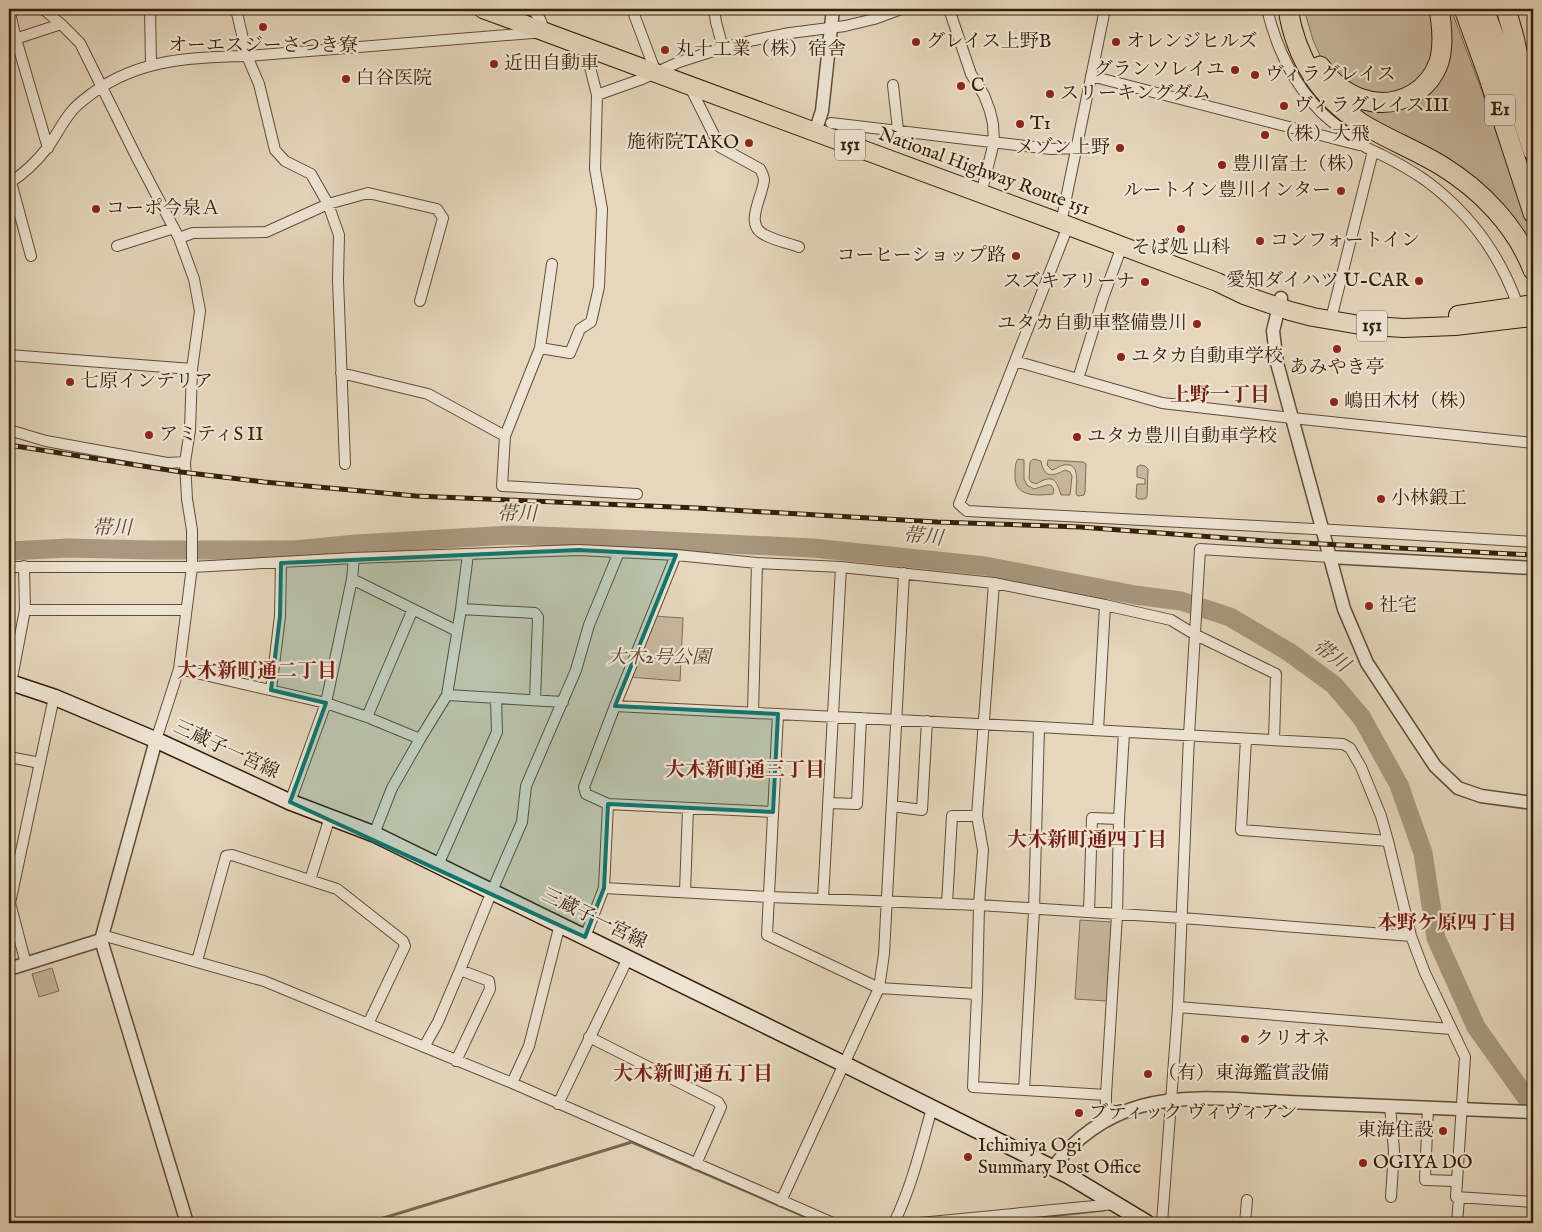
<svg xmlns="http://www.w3.org/2000/svg" width="1542" height="1232" viewBox="0 0 1542 1232" font-family="'IM FELL English','Noto Serif JP',serif">
	<style>
		.green { fill: #c7b79e; stroke: #7e6b54 }
		.lines { fill: none; stroke-linecap: round; stroke-linejoin: round }
		.stream { stroke: #7a6850; stroke-width: 3 }
		.river { stroke: #a9987f; stroke-width: 19 }
		.minor-casing { stroke: #604d36; stroke-width: 12 }
		.tertiary-casing { stroke: #604d36; stroke-width: 15 }
		.secondary-casing { stroke: #341f09; stroke-width: 18 }
		.trunk-casing { stroke: #341f09; stroke-width: 20 }
		.motorway-casing { stroke: #341f09; stroke-width: 21 }
		.minor { stroke: #eee4d3; stroke-width: 10 }
		.tertiary { stroke: #eee4d3; stroke-width: 12 }
		.secondary { stroke: #eee4d3; stroke-width: 15 }
		.trunk { stroke: #e5d6bc; stroke-width: 18 }
		.motorway { stroke: #e5d6bc; stroke-width: 19 }
		.rail-casing { stroke: #341f09; stroke-width: 5 }
		.rail { stroke: #eee4d3; stroke-width: 3; stroke-dasharray: 9; stroke-linecap: butt }
		.marked { fill: #0f766e; fill-opacity: 0.2; stroke: #0f766e; stroke-width: 4; stroke-linejoin: round }
		.poi-dot { fill: #8f2418; stroke: #eee4d3; stroke-width: 2 }
		.labels { text-anchor: middle; dominant-baseline: central; stroke-width: 4.5; stroke-linejoin: round; paint-order: stroke }
		.shield { fill: #eee4d3; stroke: #6c5a46; stroke-width: 1 }
		.shield-label { font-size: 18px; font-weight: bold; fill: #341f09 }
		.poi-label { font-size: 19px; fill: #341f09; stroke: #eee4d3; text-anchor: start }
		.street-label { font-size: 19px; fill: #341f09; stroke: #eee4d3 }
		.park-label { font-size: 19px; font-style: italic; fill: #59452e; stroke: #eee4d3 }
		.neighbourhood-label { font-size: 20px; font-weight: bold; fill: #7a1f14; stroke: #eee4d3 }
		.water-label { font-size: 20px; font-style: italic; fill: #5d4932; stroke: #eee4d3 }
	</style>
	<rect width="100%" height="100%" fill="#e5d6bc"/>
	<filter id="stains"><feTurbulence type="fractalNoise" baseFrequency=".004" numOctaves="4"/><feColorMatrix values="0 0 0 0 .2 0 0 0 0 .09 0 0 0 0 .02 0 0 0 .5 -.17"/></filter>
	<radialGradient id="worn" r=".72"><stop offset=".6" stop-color="#630" stop-opacity="0"/><stop offset="1" stop-color="#630" stop-opacity=".3"/></radialGradient>
	<!-- green -->
	<path class="green" d="M1304,9H1433L1436,47L1425,75L1400,93H1359L1322,60L1313,40Z
		M1445,9H1451L1483,94L1533,239V254L1517,226L1379,128L1338,94L1425,93Z
		M1018,459L1024,460V479L1027,485L1034,489L1047,485H1051L1054,489L1053,494C1036,496 1014,497 1015,475C1015,469 1015,463 1018,459Z
		M1033,459L1041,461C1044,478 1052,477 1065,470L1070,472L1072,476L1070,495H1061C1056,479 1053,474 1036,484L1031,482L1029,479L1030,462Z
		M1048,460L1083,462L1086,464L1085,492L1084,495L1078,496L1076,494C1076,484 1081,462 1064,465C1059,466 1056,469 1052,470L1047,465Z
		M1140,465L1145,466L1148,469L1147,497L1145,499H1138L1136,497L1137,484H1145V479L1137,477V467Z
		M654,616L683,618L680,681L628,677Z
		M1080,920L1112,922L1107,1001L1075,999Z
		M52,968L59,991L39,997L32,974Z"/>
	<g class="lines">
		<!-- stream -->
		<path class="stream" d="M367,1223L632,1142L820,1223
			M986,1223L1104,1210"/>
		<!-- river -->
		<path class="river" d="M9,551L68,548L151,550H295L356,544L511,535L645,540L813,548L985,566L1135,595L1181,601L1230,617L1289,652L1334,685L1362,718L1399,785L1423,853L1436,938L1476,1027L1533,1107"/>
		<defs>
			<path id="minor" d="M9,9L16,39L48,148
				M43,9L61,24L80,43L137,158L179,238L194,279L200,311L192,369L190,430L185,462L187,499L192,530V567L179,669L156,740
				M150,9L151,64
				M236,9L247,56L259,84L275,150L285,161L311,174L328,204L339,235L338,280L345,464
				M632,9L656,73
				M714,9L716,22L723,48
				M949,9L971,74L984,95L990,111L993,124L994,142L981,194
				M1267,9C1276,47 1293,83 1321,112C1328,119 1336,125 1344,131C1350,136 1356,141 1362,145C1368,149 1376,152 1382,155C1396,162 1412,171 1425,180C1470,213 1500,254 1518,306
				M9,41L61,24
				M1091,76L1359,145
				M893,85L898,130
				M690,87L720,147L760,169C762,173 764,176 764,180C763,196 743,225 765,235C776,241 788,243 799,247
				M597,95L642,79L679,62L723,48L754,40L790,33L845,26L874,19L901,9
				M831,123L1051,149L1077,148
				M11,182L31,256
				M9,183C24,174 37,161 48,147C56,136 62,123 71,112C77,104 86,98 94,92C140,59 192,57 247,56L545,32L540,19L532,9
				M1061,223L1105,9
				M1068,226L959,504L967,511L1334,530L1533,542
				M179,238L193,233L266,232L328,204L368,193L437,209L443,218L420,301
				M117,246L174,228
				M552,264L540,348L570,353L580,329L591,322L599,287L602,209L595,169L597,95L590,67L593,50
				M1333,311L1373,151
				M9,355L192,369
				M1015,361L1162,403L1292,418L1533,443
				M341,373L428,394L505,436L502,486L637,494
				M1078,379L1103,298L1122,246
				M9,430L46,441L167,463L185,462
				M505,436L540,348
				M9,567H192L354,558L579,550L676,555L757,563L841,567L994,583L977,816L983,850L979,905L977,994
				M352,579L457,631
				M994,583L1105,605
				M461,609L535,613L538,617L535,700
				M25,610H186
				M179,669L326,703L367,717L420,739
				M11,683L25,610L24,566
				M271,690L280,616L281,563
				M447,695L563,702
				M615,706L1039,727L1343,744L1350,748L1361,767L1381,816L1388,841L1411,936L1425,973L1465,1057L1456,1197L1533,1202
				M753,712L757,563
				M778,714L767,935L879,988L977,994L973,1087L1106,1095
				M367,717L413,609
				M1098,730L1105,605L1171,620L1194,634L1276,674L1274,740
				M1246,739L1241,830L1388,841
				M9,757L40,763
				M290,802L326,703L352,579L354,558
				M828,803L857,804L861,718
				M608,804L773,812
				M892,806L922,810L927,721
				M374,834L392,788L420,739L447,695L461,609L468,554
				M438,865L497,732L496,699
				M310,880L330,817
				M604,888L769,897L979,905L1182,918L1411,936
				M685,892L688,808
				M823,899L841,567
				M947,904L952,816H977
				M1089,912L1092,818L1119,819
				M102,935L264,981L512,1083L833,1223
				M585,937L604,888L608,804L586,794L584,787L615,706L676,555
				M197,961L226,856L232,855L337,889L403,941L405,946L368,1024
				M26,964L10,903L54,697
				M1178,1007L1451,1029
				M589,1037L718,1102L721,1107L696,1164
				M424,1047L438,1022L460,970L492,891L522,822L526,786L576,670L589,625L619,552
				M456,1061L490,989L489,981L460,970
				M512,1083L529,1046L560,924
				M1024,1090L1034,910L1039,727
				M558,1104L628,958
				M1390,1106L1394,1150L1391,1197
				M1428,1107L1425,1180L1457,1181
				M1106,1120V1095L1117,915L1119,819L1124,732
				M781,1201L879,988L884,954L904,573
				M894,1223C912,1186 921,1147 932,1108
				M920,1223L1115,1204
				M1162,1223L1178,1007L1189,735L1200,549L1330,557
				M1245,1223L1247,1200
				M1457,1223L1459,1198"/>
			<path id="tertiary" d="M815,132L822,111L833,9
				M1281,298L1273,331L1277,363L1344,609L1367,663L1435,766L1458,788L1481,796L1533,803
				M1330,557L1533,568
				M156,740L101,940L187,1223
				M9,969L101,940
				M1053,1168C1074,1138 1106,1116 1141,1106C1186,1093 1241,1100 1288,1102C1370,1105 1451,1109 1533,1112"/>
			<path id="secondary" d="M9,682L54,697L156,740L290,802L374,834L844,1064L1069,1176L1147,1223"/>
			<path id="trunk" d="M483,9L1061,223L1217,282L1244,295L1290,311L1313,317L1360,325L1403,328L1455,326L1533,317
				M1458,315L1533,304"/>
			<path id="motorway" d="M1288,9C1296,58 1319,96 1361,123C1387,139 1416,150 1442,166C1481,190 1516,226 1533,270
				M1464,9L1488,75L1533,213
				M1484,9L1506,69L1533,151
				M1506,9L1514,37L1527,100
				M1320,66C1341,96 1378,114 1413,94C1425,87 1434,76 1439,62C1444,45 1442,26 1439,9"/>
		</defs>
		<!-- minor casing -->
		<use href="#minor" class="minor-casing"/>
		<!-- tertiary casing -->
		<use href="#tertiary" class="tertiary-casing"/>
		<!-- secondary casing -->
		<use href="#secondary" class="secondary-casing"/>
		<!-- trunk casing -->
		<use href="#trunk" class="trunk-casing"/>
		<!-- motorway casing -->
		<use href="#motorway" class="motorway-casing"/>
		<!-- minor -->
		<use href="#minor" class="minor"/>
		<!-- tertiary -->
		<use href="#tertiary" class="tertiary"/>
		<!-- secondary -->
		<use href="#secondary" class="secondary"/>
		<!-- trunk -->
		<use href="#trunk" class="trunk"/>
		<!-- motorway -->
		<use href="#motorway" class="motorway"/>
		<defs>
			<path id="rail" d="M9,445L181,472L264,482L416,496L697,508L937,522L1080,527L1267,541L1533,555"/>
		</defs>
		<!-- rail casing -->
		<use href="#rail" class="rail-casing"/>
		<!-- rail -->
		<use href="#rail" class="rail"/>
	</g>
	<!-- marked area -->
	<path class="marked" d="M579,550L676,555L615,706L778,714L773,812L608,804L604,888L585,937L290,802L326,703L271,690L280,616L281,563Z"/>
	<!-- markers -->
	<g class="poi-dot">
		<circle cx="263" cy="27" r="5"/>
		<circle cx="916" cy="42" r="5"/>
		<circle cx="1116" cy="42" r="5"/>
		<circle cx="665" cy="50" r="5"/>
		<circle cx="494" cy="64" r="5"/>
		<circle cx="1235" cy="70" r="5"/>
		<circle cx="1255" cy="75" r="5"/>
		<circle cx="346" cy="79" r="5"/>
		<circle cx="961" cy="86" r="5"/>
		<circle cx="1050" cy="94" r="5"/>
		<circle cx="1284" cy="106" r="5"/>
		<circle cx="1020" cy="124" r="5"/>
		<circle cx="1265" cy="135" r="5"/>
		<circle cx="749" cy="143" r="5"/>
		<circle cx="1120" cy="148" r="5"/>
		<circle cx="1222" cy="165" r="5"/>
		<circle cx="1341" cy="191" r="5"/>
		<circle cx="96" cy="209" r="5"/>
		<circle cx="1181" cy="229" r="5"/>
		<circle cx="1260" cy="241" r="5"/>
		<circle cx="1016" cy="256" r="5"/>
		<circle cx="1419" cy="281" r="5"/>
		<circle cx="1145" cy="282" r="5"/>
		<circle cx="1197" cy="324" r="5"/>
		<circle cx="1337" cy="349" r="5"/>
		<circle cx="1121" cy="357" r="5"/>
		<circle cx="70" cy="382" r="5"/>
		<circle cx="1334" cy="402" r="5"/>
		<circle cx="149" cy="435" r="5"/>
		<circle cx="1077" cy="437" r="5"/>
		<circle cx="1381" cy="499" r="5"/>
		<circle cx="1369" cy="606" r="5"/>
		<circle cx="1245" cy="1039" r="5"/>
		<circle cx="1148" cy="1074" r="5"/>
		<circle cx="1079" cy="1113" r="5"/>
		<circle cx="1443" cy="1131" r="5"/>
		<circle cx="968" cy="1157" r="5"/>
		<circle cx="1363" cy="1163" r="5"/>
	</g>
	<g class="labels">
		<!-- shield labels -->
		<g class="shield">
			<rect x="1485" y="94.5" width="30" height="31" rx="4"/>
			<rect x="835" y="129.5" width="30" height="31" rx="4"/>
			<rect x="1357" y="310.5" width="30" height="31" rx="4"/>
		</g>
		<g class="shield-label">
			<text x="1500" y="110">E1</text>
			<text x="850" y="145">151</text>
			<text x="1372" y="326">151</text>
		</g>
		<!-- poi labels -->
		<g class="poi-label">
			<text x="926" y="42">グレイス上野B</text>
			<text x="1126" y="42">オレンジヒルズ</text>
			<text x="263" y="46" text-anchor="middle">オーエスジーさつき寮</text>
			<text x="675" y="50">丸十工業（株）宿舎</text>
			<text x="504" y="64">近田自動車</text>
			<text x="1225" y="70" text-anchor="end">グランソレイユ</text>
			<text x="1265" y="75">ヴィラグレイス</text>
			<text x="356" y="79">白谷医院</text>
			<text x="971" y="86">C</text>
			<text x="1060" y="94">スリーキングダム</text>
			<text x="1294" y="106">ヴィラグレイスIII</text>
			<text x="1030" y="124">T1</text>
			<text x="1275" y="135">（株）大飛</text>
			<text x="739" y="143" text-anchor="end">施術院TAKO</text>
			<text x="1110" y="148" text-anchor="end">メゾン上野</text>
			<text x="1232" y="165">豊川富士（株）</text>
			<text x="1331" y="191" text-anchor="end">ルートイン豊川インター</text>
			<text x="106" y="209">コーポ今泉Ａ</text>
			<text x="1270" y="241">コンフォートイン</text>
			<text x="1181" y="248" text-anchor="middle">そば処 山科</text>
			<text x="1006" y="256" text-anchor="end">コーヒーショップ路</text>
			<text x="1409" y="281" text-anchor="end">愛知ダイハツ U-CAR</text>
			<text x="1135" y="282" text-anchor="end">スズキアリーナ</text>
			<text x="1187" y="324" text-anchor="end">ユタカ自動車整備豊川</text>
			<text x="1131" y="357">ユタカ自動車学校</text>
			<text x="1337" y="368" text-anchor="middle">あみやき亭</text>
			<text x="80" y="382">七原インテリア</text>
			<text x="1344" y="402">嶋田木材（株）</text>
			<text x="159" y="435">アミティS II</text>
			<text x="1087" y="437">ユタカ豊川自動車学校</text>
			<text x="1391" y="499">小林鍛工</text>
			<text x="1379" y="606">社宅</text>
			<text x="1255" y="1039">クリオネ</text>
			<text x="1158" y="1074">（有）東海鑑賞設備</text>
			<text x="1089" y="1113">ブティック ヴィヴィアン</text>
			<text x="1433" y="1131" text-anchor="end">東海住設</text>
			<text x="978" y="1146">Ichimiya Ogi<tspan x="978" dy="22">Summary Post Office</tspan></text>
			<text x="1373" y="1163">OGIYA DO</text>
		</g>
		<!-- street labels -->
		<g class="street-label">
			<text transform="translate(984 172) rotate(20)">National Highway Route 151</text>
			<text transform="translate(226 750) rotate(25)">三蔵子一宮線</text>
			<text transform="translate(594 919) rotate(26)">三蔵子一宮線</text>
		</g>
		<!-- park labels -->
		<g class="park-label">
			<text x="659" y="658">大木2号公園</text>
		</g>
		<!-- neighbourhood labels -->
		<g class="neighbourhood-label">
			<text x="1220" y="395">上野一丁目</text>
			<text x="257" y="671">大木新町通二丁目</text>
			<text x="745" y="770">大木新町通三丁目</text>
			<text x="1087" y="840">大木新町通四丁目</text>
			<text x="1447" y="923">本野ケ原四丁目</text>
			<text x="693" y="1074">大木新町通五丁目</text>
		</g>
		<!-- water labels -->
		<g class="water-label">
			<text x="517" y="514">帯川</text>
			<text x="112" y="528">帯川</text>
			<text transform="translate(923 537) rotate(6)">帯川</text>
			<text transform="translate(1331 656) rotate(38)">帯川</text>
		</g>
	</g>
	<!-- margin -->
	<rect width="1542" height="1232" fill="none" stroke="#e5d6bc" stroke-width="30"/>
	<rect x="10" y="10" width="1522" height="1212" fill="none" stroke="#341f09" stroke-width="2.5"/>
	<rect x="15" y="15" width="1512" height="1202" fill="none" stroke="#341f09"/>
	<rect width="100%" height="100%" filter="url(#stains)"/>
	<rect width="100%" height="100%" fill="url(#worn)"/>
</svg>
